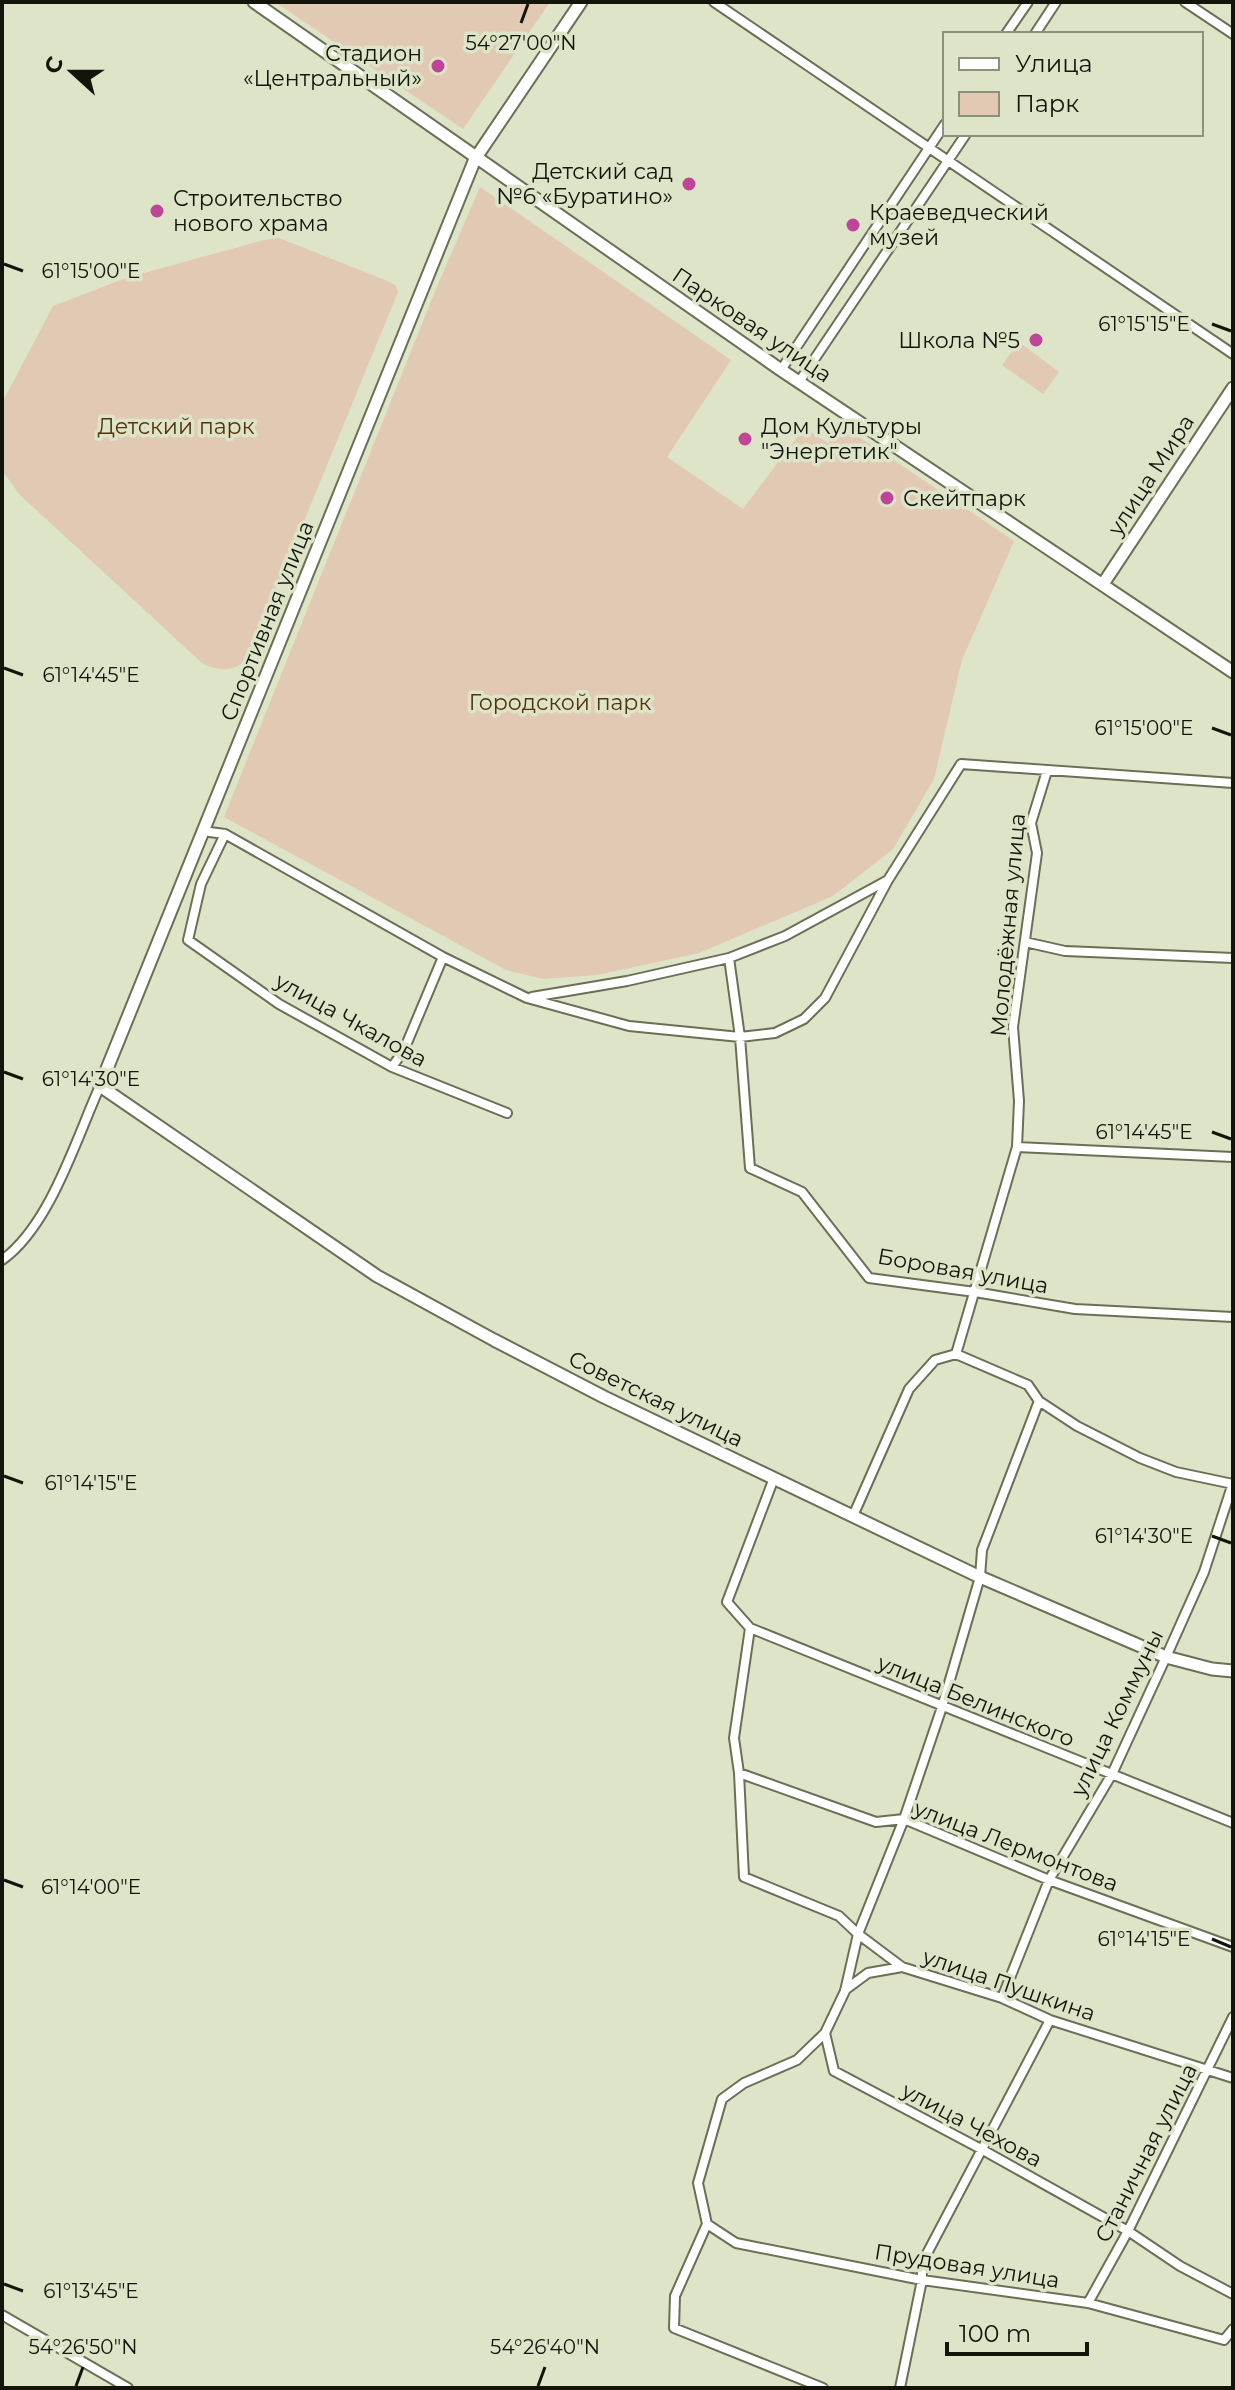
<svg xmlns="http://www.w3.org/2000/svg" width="1235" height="2390" viewBox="0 0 1235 2390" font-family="Montserrat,sans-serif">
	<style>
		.green { fill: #e1c9b3 }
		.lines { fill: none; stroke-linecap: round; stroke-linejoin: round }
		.street-casing { stroke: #6a6f56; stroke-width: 12 }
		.secondary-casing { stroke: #6a6f56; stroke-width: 15 }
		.street { stroke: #fff; stroke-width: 8 }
		.secondary { stroke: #fff; stroke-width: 11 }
		.ticks { fill: none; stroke: #13150b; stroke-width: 3 }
		.poi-dot { fill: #bf4599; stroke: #dde4c7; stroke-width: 3 }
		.labels { text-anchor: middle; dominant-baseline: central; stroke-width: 7; stroke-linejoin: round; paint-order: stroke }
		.poi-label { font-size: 22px; fill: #13150b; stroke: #dde4c7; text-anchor: start }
		.street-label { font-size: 22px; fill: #13150b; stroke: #dde4c7 }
		.park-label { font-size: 22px; fill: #57330b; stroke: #dde4c7 }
		.ticks-label { font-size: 20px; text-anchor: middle; fill: #13150b; stroke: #dde4c7; stroke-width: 7; stroke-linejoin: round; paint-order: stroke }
	</style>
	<rect width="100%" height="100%" fill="#dde4c7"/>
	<!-- green -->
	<path class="green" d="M275,2H550L463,129Z
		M480,187L731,360L667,457L743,509L804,428L828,443L843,426L1014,541L962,660L934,779L893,849L833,896L699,953L597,975L543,979L506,970L224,817L436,289Z
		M279,238L390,282L396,286L398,292L248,658C235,672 218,672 202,663L19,494L2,470V403L53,306L126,278L264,240Z
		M1019,342L1059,372L1043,394L1002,365Z"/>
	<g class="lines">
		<defs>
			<path id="street" d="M714,2L1233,354
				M1185,2L1233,34
				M1006,34L1028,2
				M1035,34L1056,2
				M781,370L945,124
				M799,382L966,134
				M202,831L225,834L443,957L527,998L629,1026L740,1037L775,1033L804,1019L825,998L888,880
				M225,834L201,884L188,940L279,1004L392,1067L507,1113
				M1025,942L1065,951L1233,958
				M729,958L740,1037L750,1168L802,1192L869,1278L975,1292L1075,1309L1233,1317
				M532,997L627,981L729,958L785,936L888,880L961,764L1233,783
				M392,1067L404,1050L443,957
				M1017,1147L1233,1157
				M2,1260C50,1226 76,1139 100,1086
				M956,1354L1017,1147L1019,1101L1013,1027L1037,853L1031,823L1047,771
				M956,1354L1028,1385L1039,1401L1077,1426L1140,1458L1176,1472L1233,1484
				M774,1478L727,1602L750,1628L734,1738L739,1773L744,1877L839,1916L858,1934L902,1967L1002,1998L1050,2020L1233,2078
				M853,1516L909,1389L935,1360L956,1354
				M750,1628L1233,1823
				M739,1773L876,1822L904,1819L1049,1880L1233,1947
				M845,1990L868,1973L902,1967
				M1002,1998L1049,1880L1112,1774L1166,1657L1204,1572L1233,1483
				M825,2033L845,1991L858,1934L904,1819L942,1707L980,1577L982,1550L1039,1401
				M707,2224L736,2243L922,2280L1088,2303L1224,2340L1233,2329
				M1088,2303L1128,2231L1233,2017
				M2,2315L128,2388
				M823,2388L674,2328L675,2296L707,2224L698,2183L722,2099L744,2083L797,2060L825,2033L834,2071L981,2149L1128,2231L1180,2266L1233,2294
				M900,2388L922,2280V2263L1050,2020"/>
			<path id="secondary" d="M254,2L781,370L1233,672
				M581,2L475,159L100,1086L377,1276L494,1340L604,1397L980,1577L1166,1657L1212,1669L1233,1671
				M1103,584L1233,388"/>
		</defs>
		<!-- street casing -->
		<use href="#street" class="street-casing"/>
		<!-- secondary casing -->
		<use href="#secondary" class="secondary-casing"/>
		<!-- street -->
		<use href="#street" class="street"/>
		<!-- secondary -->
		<use href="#secondary" class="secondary"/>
	</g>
	<!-- ticks -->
	<path class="ticks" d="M521,23L528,4M4,264L23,271M1212,324L1231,331M4,668L23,675M1212,728L1231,735M4,1072L23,1079M1212,1132L1231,1139M4,1476L23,1483M1212,1536L1231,1543M4,1880L23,1887M1212,1939L1231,1947M4,2284L23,2291M76,2386L83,2367M538,2386L545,2367"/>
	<!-- markers -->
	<g class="poi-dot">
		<circle cx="438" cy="66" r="8"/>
		<circle cx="689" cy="184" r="8"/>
		<circle cx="157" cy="211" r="8"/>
		<circle cx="853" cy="225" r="8"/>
		<circle cx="1036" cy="340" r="8"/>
		<circle cx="745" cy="439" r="8"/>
		<circle cx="887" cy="498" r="8"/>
	</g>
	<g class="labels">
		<!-- poi labels -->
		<g class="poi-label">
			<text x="422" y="53" text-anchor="end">Стадион<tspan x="422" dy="25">«Центральный»</tspan></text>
			<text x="673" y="171" text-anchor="end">Детский сад<tspan x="673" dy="25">№6 «Буратино»</tspan></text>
			<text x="173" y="198">Строительство<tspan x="173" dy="25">нового храма</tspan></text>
			<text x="869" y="212">Краеведческий<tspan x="869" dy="25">музей</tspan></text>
			<text x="1020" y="340" text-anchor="end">Школа №5</text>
			<text x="761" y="426">Дом Культуры<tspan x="761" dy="25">"Энергетик"</tspan></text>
			<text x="903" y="498">Скейтпарк</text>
		</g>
		<!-- street labels -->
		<g class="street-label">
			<text transform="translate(752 325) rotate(34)">Парковая улица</text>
			<text transform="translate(1151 475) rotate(-57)">улица Мира</text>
			<text transform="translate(267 621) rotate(-68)">Спортивная улица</text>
			<text transform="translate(1008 925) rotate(-85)">Молодёжная улица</text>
			<text transform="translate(351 1020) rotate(29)">улица Чкалова</text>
			<text transform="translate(963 1271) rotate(10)">Боровая улица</text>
			<text transform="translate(656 1399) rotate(26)">Советская улица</text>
			<text transform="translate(976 1701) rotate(22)">улица Белинского</text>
			<text transform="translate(1117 1713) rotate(-64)">улица Коммуны</text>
			<text transform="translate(1016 1846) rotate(21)">улица Лермонтова</text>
			<text transform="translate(1009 1985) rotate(19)">улица Пушкина</text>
			<text transform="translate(972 2125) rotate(28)">улица Чехова</text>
			<text transform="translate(1146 2153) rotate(-63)">Станичная улица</text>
			<text transform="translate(967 2266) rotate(9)">Прудовая улица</text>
		</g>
		<!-- park labels -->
		<g class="park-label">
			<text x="176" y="426">Детский парк</text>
			<text x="560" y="702">Городской парк</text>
		</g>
	</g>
	<g class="ticks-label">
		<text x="521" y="50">54°27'00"N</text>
		<text x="91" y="278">61°15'00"E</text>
		<text x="1144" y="331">61°15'15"E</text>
		<text x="91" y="682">61°14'45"E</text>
		<text x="1144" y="735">61°15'00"E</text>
		<text x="91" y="1086">61°14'30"E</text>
		<text x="1144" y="1139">61°14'45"E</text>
		<text x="91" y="1490">61°14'15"E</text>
		<text x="1144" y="1543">61°14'30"E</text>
		<text x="91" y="1894">61°14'00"E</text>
		<text x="1144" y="1946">61°14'15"E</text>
		<text x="91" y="2298">61°13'45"E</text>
		<text x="83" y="2354">54°26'50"N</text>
		<text x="545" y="2354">54°26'40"N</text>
	</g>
	<!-- border -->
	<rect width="1235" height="2390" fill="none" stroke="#13150b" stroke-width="8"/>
	<!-- legend -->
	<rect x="943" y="32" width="260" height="104" fill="#dde4c7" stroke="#8c917c" stroke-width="2"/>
	<rect x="959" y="58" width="40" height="12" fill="#ffffff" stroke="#8c917c" stroke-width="2"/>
	<text x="1015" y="72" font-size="24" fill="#13150b">Улица</text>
	<rect x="959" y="92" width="40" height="24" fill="#e1c9b3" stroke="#8c917c" stroke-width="2"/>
	<text x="1015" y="112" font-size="24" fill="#13150b">Парк</text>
	<!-- north arrow -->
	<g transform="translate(72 72) rotate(291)" stroke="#dde4c7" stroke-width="6" paint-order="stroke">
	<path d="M0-6L14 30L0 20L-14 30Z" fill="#13150b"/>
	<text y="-12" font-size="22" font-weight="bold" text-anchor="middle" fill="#13150b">С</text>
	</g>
	<!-- scale -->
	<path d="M947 2342v12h140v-12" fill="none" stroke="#13150b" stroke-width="4"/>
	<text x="959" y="2342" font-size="24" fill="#13150b" stroke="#dde4c7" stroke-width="6" paint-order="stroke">100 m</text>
</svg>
